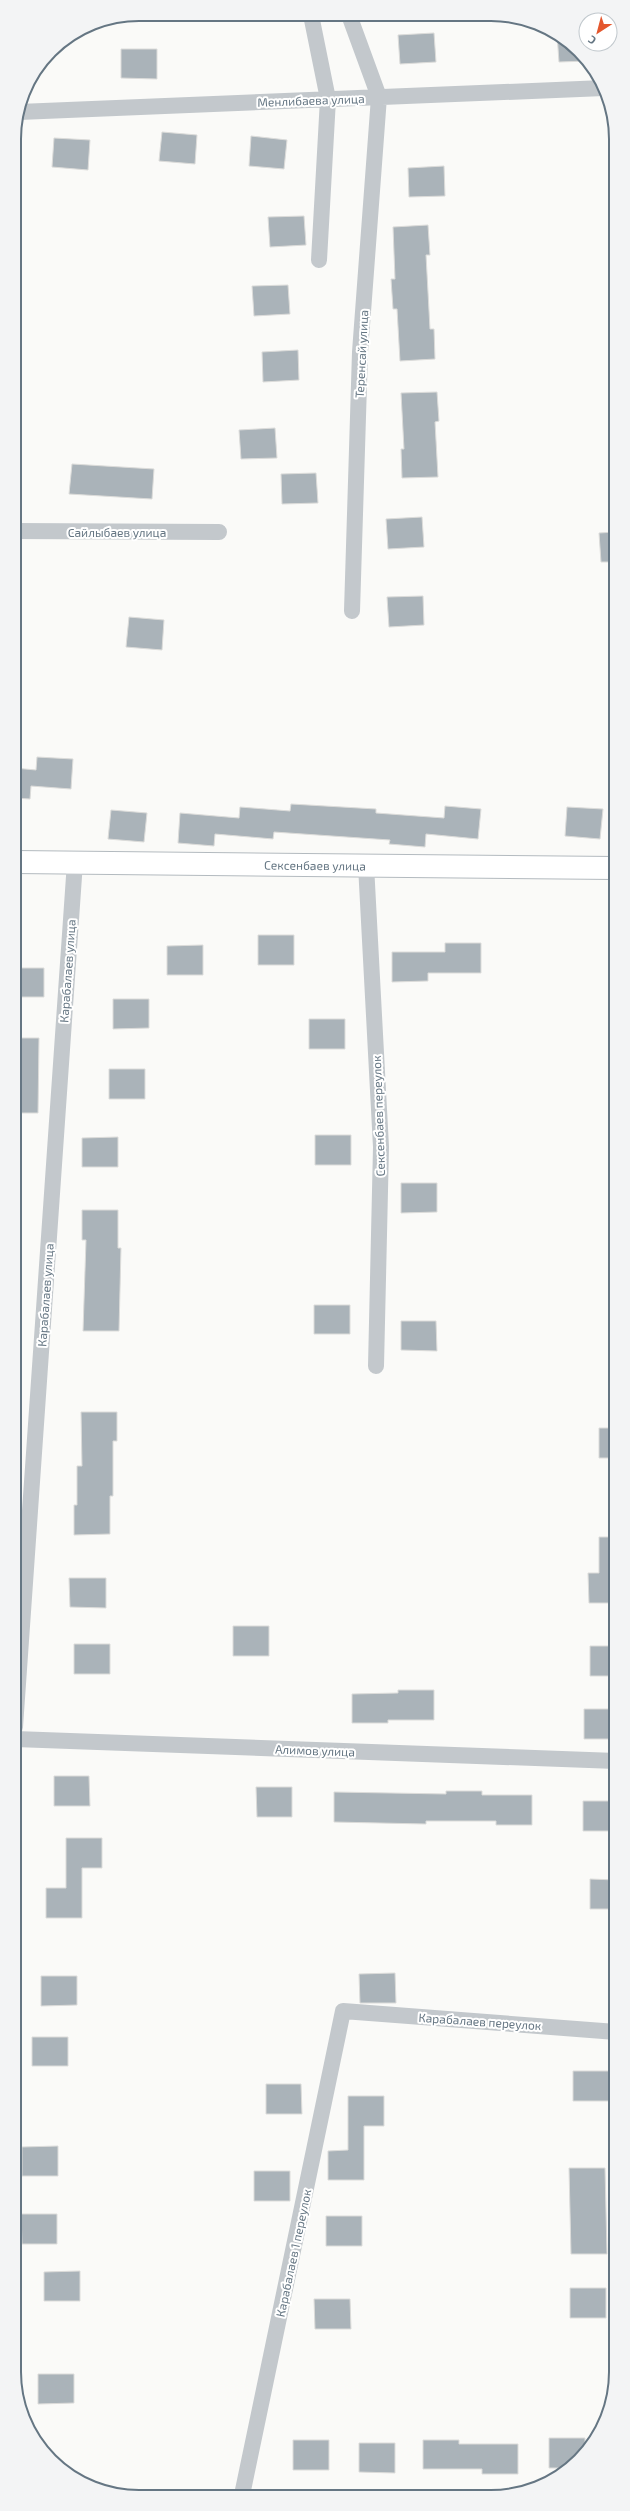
<svg xmlns="http://www.w3.org/2000/svg" width="630" height="2511" viewBox="0 0 630 2511" font-family="'Exo 2',sans-serif">
	<style>
		.building { fill: #aab3b9; stroke: #dcdcda }
		.lines { fill: none; stroke-linecap: round; stroke-linejoin: round }
		.secondary-casing { stroke: #b3babf; stroke-width: 24 }
		.street { stroke: #c3c8cc; stroke-width: 16 }
		.secondary { stroke: #fff; stroke-width: 22 }
		.labels { text-anchor: middle; dominant-baseline: central; stroke-width: 4; stroke-linejoin: round; paint-order: stroke }
		.street-label { font-size: 12px; fill: #657683; stroke: #fff }
		.rim { fill: none; stroke: #657683; stroke-width: 2 }
	</style>
	<rect width="100%" height="100%" fill="#fafaf8"/>
	<!-- building -->
	<path class="building" d="M434,33L436,62L400,64L398,35Z
		M557,34L580,51L587,61L559,62Z
		M121,49H157V79L121,78Z
		M162,132L197,135L195,164L159,161Z
		M251,136L287,140L284,169L249,166Z
		M54,138L90,140L88,170L52,167Z
		M444,166L445,196L409,197L408,168Z
		M304,216L306,245L270,247L268,217Z
		M428,225L430,255H426L430,329H434L435,359L400,361L397,309H393L391,279H395L393,227Z
		M288,285L290,314L254,316L252,286Z
		M298,350L299,380L263,382L262,352Z
		M437,392L439,421L435,422L438,477L402,478L401,449H404L401,393Z
		M275,428L277,458L241,459L239,430Z
		M72,464L154,469L152,499L69,494Z
		M316,473L318,503L282,504L281,474Z
		M422,517L424,547L388,549L386,519Z
		M615,532V562H601L599,533Z
		M423,596L424,625L389,627L387,597Z
		M129,617L164,620L162,650L126,647Z
		M37,757L73,759L71,789L31,786L30,799L14,798V768L36,770Z
		M291,804L376,809V813L444,818L445,806L481,809L478,839L426,834L425,847L389,844L390,840L274,832L273,839L215,834L214,846L178,843L180,813L239,818L240,807L290,811Z
		M567,807L603,809L600,839L565,836Z
		M111,810L147,813L144,842L108,839Z
		M258,935H294V965H258Z
		M445,943H481V973H428V981L392,982V952H445Z
		M203,945V975H167V946Z
		M15,968H44V997H15Z
		M113,999H149V1028L113,1029Z
		M309,1019H345V1049H309Z
		M15,1038H39L38,1113H15Z
		M109,1069H145V1099H109Z
		M315,1135H351V1165H315Z
		M118,1137V1167H82V1138Z
		M401,1183H437V1212L401,1213Z
		M82,1210H118V1248H121L119,1331H83L86,1240H82Z
		M314,1305H350V1334H314Z
		M401,1321H436L437,1351L401,1350Z
		M81,1412H117V1441H113V1496H110V1534L74,1535V1505H77V1466H82Z
		M599,1428H615V1458H599Z
		M599,1537H615V1603H589L588,1573H599Z
		M69,1578H106V1608L70,1607Z
		M233,1626H269V1656H233Z
		M74,1644H110V1674H74Z
		M590,1646H615V1676H590Z
		M398,1690H434V1720H388V1723H352V1694L398,1693Z
		M584,1709H615L616,1739H584Z
		M54,1776H89L90,1806H54Z
		M256,1787H292V1817H257Z
		M446,1791H482V1795H532V1825H496V1821H426V1824L334,1822V1792L446,1794Z
		M583,1801H616V1831H583Z
		M66,1838H102V1868H82V1918H46V1888H66Z
		M590,1879L616,1880V1909H590Z
		M395,1973L396,2003H360L359,1974Z
		M41,1976H77V2005L41,2006Z
		M32,2037H68V2066H32Z
		M573,2071H609V2101H573Z
		M266,2084H301L302,2114H266Z
		M348,2096H384V2126H364V2180H328V2151L348,2150Z
		M58,2146V2176H22V2147Z
		M569,2168H605L607,2254H571Z
		M254,2171H290V2201H254Z
		M21,2214H57V2244H22Z
		M326,2216H362V2246H326Z
		M80,2271V2301H44V2272Z
		M570,2288H606V2318H570Z
		M314,2299H350L351,2329H315Z
		M38,2374H74V2403L38,2404Z
		M549,2438H585V2455L567,2468H549Z
		M293,2440H329V2470H293Z
		M423,2440H459V2444H518V2474H482V2469H423Z
		M359,2443H395V2473L359,2472Z"/>
	<g class="lines">
		<defs>
			<g id="secondary">
				<path id="s1" d="M15,862L615,868"/>
			</g>
		</defs>
		<!-- secondary casing -->
		<use href="#secondary" class="secondary-casing"/>
		<!-- street -->
		<path class="street" d="M311,15L328,99L319,260
			M349,15L379,97L360,352L352,611
			M19,112L604,88
			M14,531L219,532
			M366,865L381,1147L376,1366
			M15,1727L75,862
			M15,1739L616,1761
			M242,2495L343,2011L616,2032"/>
		<!-- secondary -->
		<use href="#secondary" class="secondary"/>
	</g>
	<g class="labels">
		<!-- street labels -->
		<g class="street-label">
			<text transform="translate(311 100) rotate(-2)">Менлибаева улица</text>
			<text transform="translate(361 354) rotate(-87)">Теренсай улица</text>
			<text x="117" y="532">Сайлыбаев улица</text>
			<text stroke="none"><textPath href="#s1" startOffset="300">Сексенбаев улица</textPath></text>
			<text transform="translate(67 971) rotate(-86)">Карабалаев улица</text>
			<text transform="translate(378 1116) rotate(-92)">Сексенбаев переулок</text>
			<text transform="translate(45 1295) rotate(-86)">Карабалаев улица</text>
			<text transform="translate(315 1750) rotate(2)">Алимов улица</text>
			<text transform="translate(480 2021) rotate(4)">Карабалаев переулок</text>
			<text transform="translate(293 2253) rotate(-78)">Карабалаев 1 переулок</text>
		</g>
	</g>
	<!-- crop -->
	<path d="M0 0H630V2511H0ZM139 21H491A118 118 0 0 1 609 139V2372A118 118 0 0 1 491 2490H139A118 118 0 0 1 21 2372V139A118 118 0 0 1 139 21Z" fill="#f3f4f5" fill-rule="evenodd"/>
	<path class="rim" d="M139 21H491A118 118 0 0 1 609 139V2372A118 118 0 0 1 491 2490H139A118 118 0 0 1 21 2372V139A118 118 0 0 1 139 21Z"/>
	<!-- north arrow -->
	<g transform="translate(598 32) rotate(216)"><circle r="19" fill="#ffffff" stroke="#c1c8cd"/>
	<path d="M0-3L7 15L0 10L-7 15Z" fill="#e4572e"/>
	<text y="-6" font-size="11" font-weight="bold" text-anchor="middle" fill="#657683">С</text>
	</g>
</svg>
